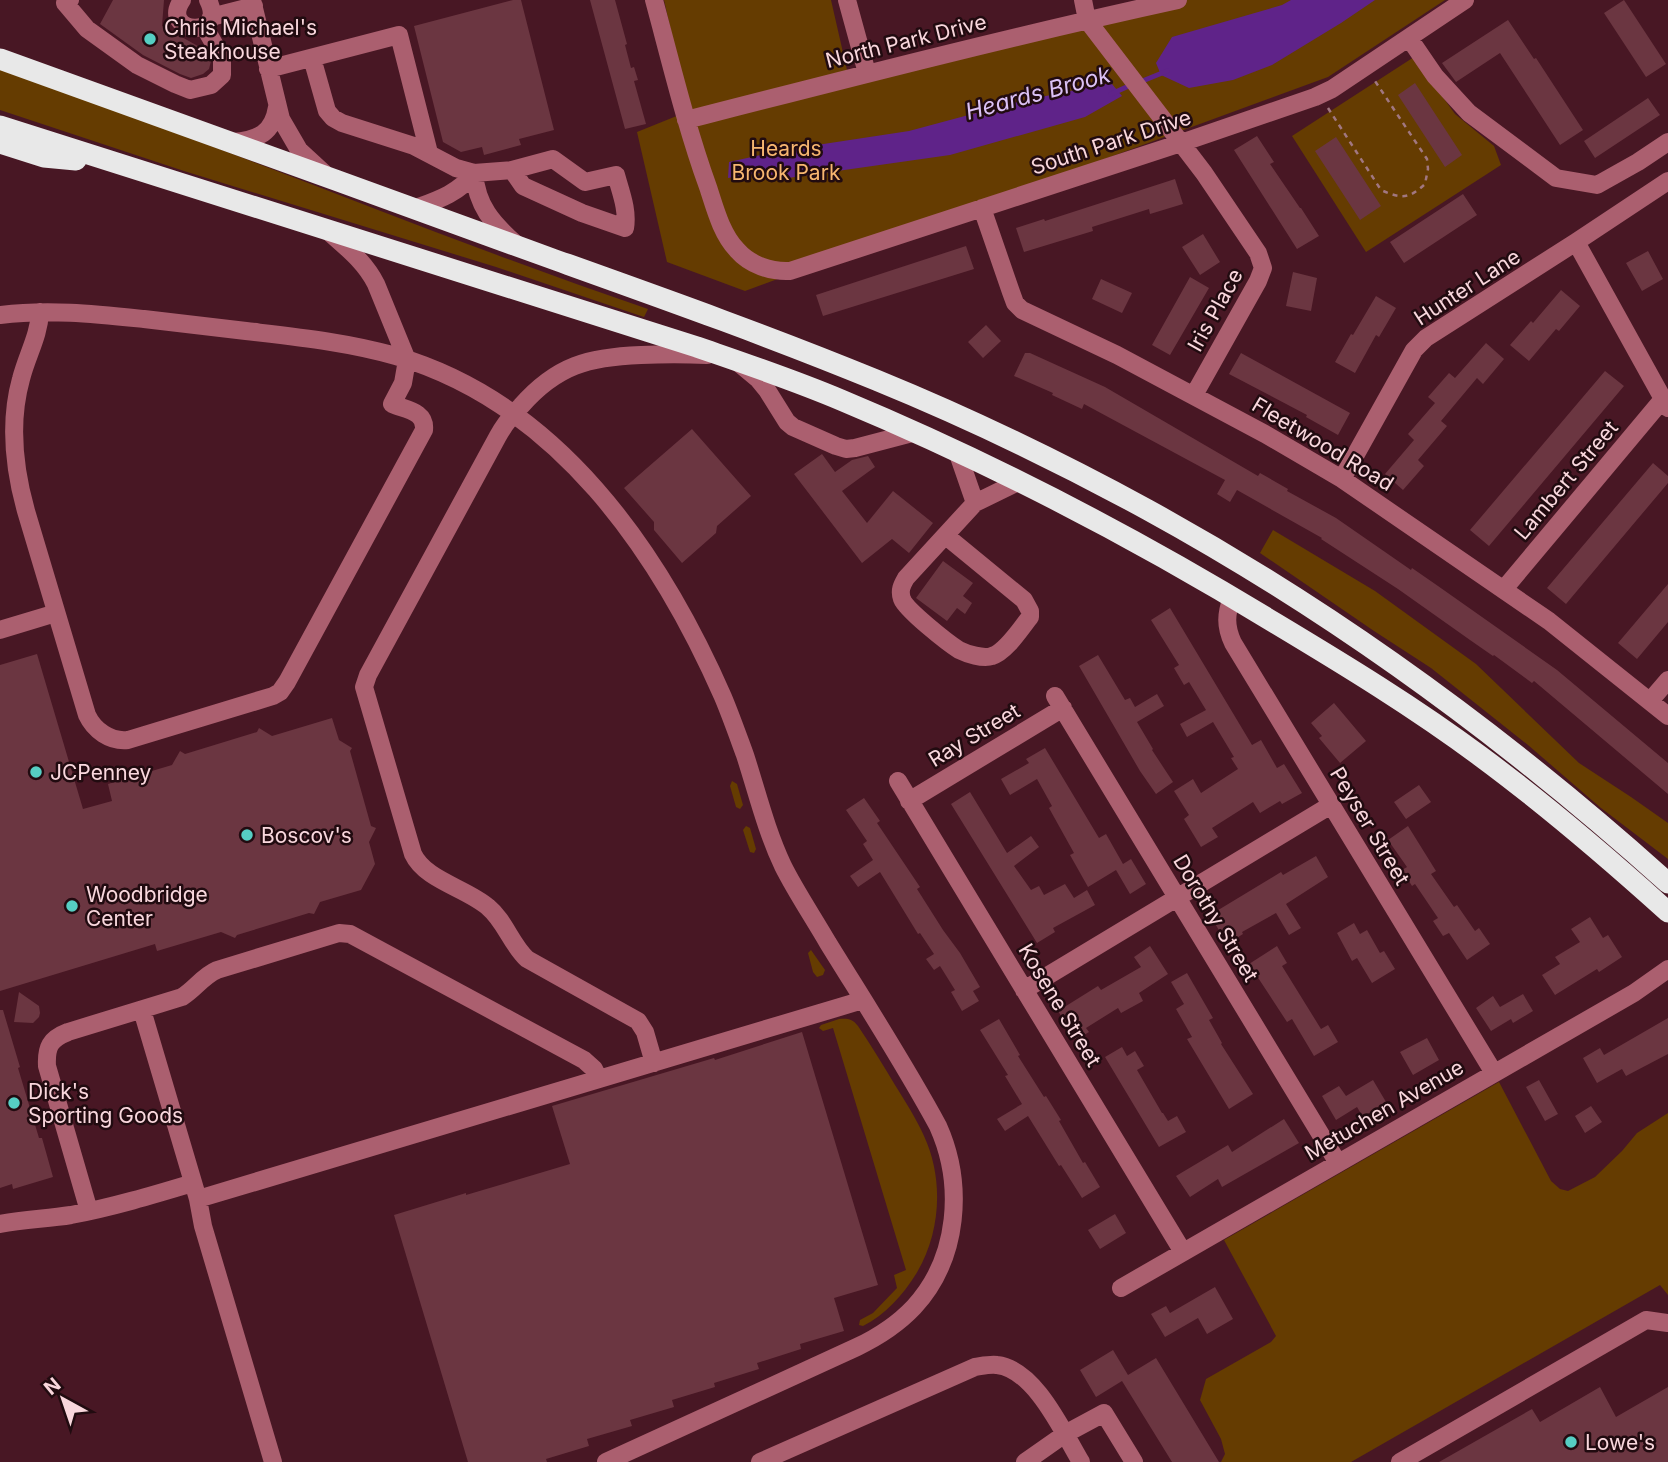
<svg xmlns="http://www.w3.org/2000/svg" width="1668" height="1462" viewBox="0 0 1668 1462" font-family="Inter,sans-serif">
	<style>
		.green { fill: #653c01 }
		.water { fill: #5f2389 }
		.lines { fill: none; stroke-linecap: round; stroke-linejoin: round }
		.stream { stroke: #5f2389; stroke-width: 5 }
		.building { fill: #6b3641 }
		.path { stroke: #a17781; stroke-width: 2.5; stroke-dasharray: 5 5; stroke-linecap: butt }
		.minor { stroke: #ab5f6f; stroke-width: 18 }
		.highway { stroke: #e8e8e8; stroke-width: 21 }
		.poi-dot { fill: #56cec3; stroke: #210b10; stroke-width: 2.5 }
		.labels { text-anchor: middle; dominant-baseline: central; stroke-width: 5; stroke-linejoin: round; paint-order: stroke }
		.poi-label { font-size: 21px; fill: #f9d7dd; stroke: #210b10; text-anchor: start }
		.street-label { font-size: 21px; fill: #f9d7dd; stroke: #210b10 }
		.park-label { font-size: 21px; fill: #f7b670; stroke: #210b10 }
		.water-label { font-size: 23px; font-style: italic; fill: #dbc1f5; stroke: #210b10 }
	</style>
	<rect width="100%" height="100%" fill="#481724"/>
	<!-- green -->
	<path class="green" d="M664,0H831L847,70L1142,0H1445L1328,77L745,291L667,262L637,132L689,111Z
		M1414,57L1455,114L1494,146L1501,165L1366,252L1292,136Z
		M0,69C77,97 153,124 230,153C369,206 507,261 648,309L644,317L496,267L184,171L0,110Z
		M1273,530L1375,591L1476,664L1579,763L1631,797L1668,823V859L1601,808L1528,745L1431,668L1374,631L1260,553Z
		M732,781L737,784L743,805L740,809L736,807L730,786Z
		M746,826L750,828L756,849L754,853L750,852L743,830Z
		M811,950L825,970L823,975L817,977L813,972L808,953Z
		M839,1019C847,1018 853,1019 858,1026C871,1045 883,1065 895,1085C905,1101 916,1118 924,1136C944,1179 941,1233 916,1274C903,1295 885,1315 863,1326L859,1325L860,1320L873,1313L897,1288L894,1275L906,1270L833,1028L823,1031L819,1028L821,1025Z
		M1499,1082L1551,1181L1560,1189L1568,1191L1595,1177L1622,1151L1637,1133L1668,1113V1295L1660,1285L1351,1462H1221L1225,1454L1221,1439L1200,1400L1206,1379L1271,1342L1276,1336L1224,1240Z"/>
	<!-- water -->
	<path class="water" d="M1291,0H1375L1341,23L1272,65L1233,80L1189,88L1161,75L1156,63L1172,37L1282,5Z
		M1105,84H1112L1122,96L1085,117L950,155L781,179L765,172L728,178L729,162L784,150L909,131L1021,101Z"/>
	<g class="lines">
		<!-- stream -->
		<path class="stream" d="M1140,82L1167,71
			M1111,94L1131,85"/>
	</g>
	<!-- building -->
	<path class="building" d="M113,0H164L162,26L205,50L211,61L209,69L203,74L191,78L180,74L143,55L100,24Z
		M513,0H521L554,130L519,139L521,145L484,155L482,147L461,152L443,142L414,26Z
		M590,0H615L627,44L625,45L631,68L634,67L638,80L634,81L646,124L625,129Z
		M1624,0L1666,64L1646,77L1604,13Z
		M1508,20L1534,59L1536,58L1583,130L1560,145L1500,53L1456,82L1442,63Z
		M1415,83L1462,155L1445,167L1398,95Z
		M1648,98L1660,115L1595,158L1584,141Z
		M1257,136L1274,162L1270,164L1300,208H1301L1319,236L1297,249L1234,150Z
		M1336,137L1381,206L1360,220L1315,151Z
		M1175,179L1183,204L1150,214L1149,209L1092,227L1093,231L1024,252L1016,228L1044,219L1045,221Z
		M1463,194L1477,215L1404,263L1390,242Z
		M1203,234L1220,262L1200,275L1182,247Z
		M966,246L974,269L823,316L816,295Z
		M1648,251L1663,279L1642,291L1626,263Z
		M1293,272L1317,278L1311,311L1286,306Z
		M1190,277L1209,288L1170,355L1152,345Z
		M1101,279L1132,293L1122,313L1092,299Z
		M1561,290L1580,306L1559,331L1556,329L1529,361L1510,345L1531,321L1533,323Z
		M1376,296L1396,308L1379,337L1376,335L1355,373L1335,362L1351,334L1353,335Z
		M986,325L1001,341L983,358L968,342Z
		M1486,343L1504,359L1483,384L1477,378L1441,421L1447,426L1418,460L1424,466L1403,490L1385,474L1414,440L1408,434L1435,403L1428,397L1449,373L1455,378Z
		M1025,353H1030L1105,387L1258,476L1260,473L1288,489L1287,491L1336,518L1411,570L1412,568L1438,586L1557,670L1668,763V794L1534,681L1532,683L1494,655L1493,656L1470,640L1398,589L1321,539L1322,538L1237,490L1230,502L1217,494L1225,480L1084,404L1082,409L1052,395L1053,393L1014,376Z
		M1241,353L1350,413L1338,435L1306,417L1307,415L1229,374Z
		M1605,371L1624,386L1489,546L1470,530Z
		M692,429L751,496L717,526L716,533L682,563L654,530V522L624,488Z
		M822,454L835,472L852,460L868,456L875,467L842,491L867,523L893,491L933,523L909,553L892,539L862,563L794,474Z
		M1653,463L1668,476V483L1566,604L1547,588Z
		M943,561L973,583L963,596L972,603L965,614L957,608L947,621L916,598Z
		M1668,584V622L1637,659L1618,643Z
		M1170,608L1252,745L1261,740L1277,768L1284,764L1302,793L1282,804L1280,801L1260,813L1253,802L1212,828L1218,837L1201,847L1184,819L1189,815L1174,791L1193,779L1201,793L1238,769L1231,758L1234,757L1213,722L1187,737L1180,724L1206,710L1189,682L1184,685L1174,668L1179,665L1151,620Z
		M37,654L83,809L112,801L108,784L172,765L180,751L185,754L257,732L259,728L272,736L332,718L339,740L352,748L350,751L371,826L376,828L369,842L375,864L361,890L320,902L314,914L309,913L237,935L235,938L221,932L157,951L155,944L0,991V665Z
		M1098,655L1125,700L1130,698L1135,707L1157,694L1164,706L1137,722L1153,749L1152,750L1173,782L1156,794L1140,771L1079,666Z
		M1334,703L1366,741L1340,763L1319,738L1322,736L1311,723Z
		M1045,748L1099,838L1106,834L1123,864L1131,859L1146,884L1130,894L1116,870L1088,887L1070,855L1074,853L1049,808L1052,806L1037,779L1010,795L1001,779L1029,763L1026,759Z
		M1419,785L1431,802L1406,819L1394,802Z
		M970,792L1007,853L1031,836L1039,847L1014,866L1031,890L1039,886L1044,895L1065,884L1074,898L1087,890L1095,905L1053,928L1055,932L1037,943L951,804Z
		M864,798L880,821L877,823L920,887L917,889L943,930L960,953L980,987L973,991L979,1001L962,1011L951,992L955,990L940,966L934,970L926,959L934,954L920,933L918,934L880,872L858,887L850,876L873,860L863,844L867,841L846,810Z
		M1408,826L1436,871L1431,874L1454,907L1457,905L1475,931L1479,928L1490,944L1467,960L1449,933L1443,936L1433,921L1438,918L1415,884L1412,886L1402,870L1407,867L1388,840Z
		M1316,856L1328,877L1286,904L1301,928L1289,935L1276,913L1242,932L1243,934L1227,944L1210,915L1281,872L1283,875Z
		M1590,917L1603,938L1608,935L1622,957L1599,972L1597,969L1555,995L1542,975L1560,964L1555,957L1580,942L1571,929Z
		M1354,923L1360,934L1367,930L1380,953L1384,951L1395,969L1372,983L1357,958L1352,961L1337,933Z
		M1150,946L1168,974L1139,993L1143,1001L1121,1013L1118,1008L1086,1028L1089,1032L1076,1040L1058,1011L1098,986L1101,990L1141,967L1134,957Z
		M1277,946L1287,963L1282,966L1321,1029L1328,1025L1338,1042L1314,1056L1292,1019L1287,1022L1249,964Z
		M1187,973L1213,1018L1209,1020L1222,1043L1221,1044L1253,1094L1229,1109L1187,1039L1192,1037L1176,1009L1184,1004L1171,982Z
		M19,992L39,1006L40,1013L39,1017L33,1023L14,1022Z
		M1523,994L1533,1011L1513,1023L1511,1019L1491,1031L1476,1008L1493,996L1500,1007Z
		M0,1010H3L20,1067L18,1068L39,1138H42L53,1177L13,1189L12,1184L0,1188Z
		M1668,1018V1054L1626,1076L1622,1069L1597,1083L1583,1058L1600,1048L1604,1055Z
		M999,1019L1020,1055L1018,1056L1044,1097L1046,1096L1061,1120L1059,1121L1083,1163L1085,1162L1100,1187L1082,1198L1061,1165L1059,1166L1028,1116L1005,1131L997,1119L1022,1104L1005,1076L1008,1075L980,1030Z
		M802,1032L878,1285L834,1298L844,1331L800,1344L801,1349L757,1363L759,1369L714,1383L715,1387L672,1400L674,1407L630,1420L632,1426L587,1439L589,1446L546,1459L547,1462H468L394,1215L466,1193V1195L570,1164L552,1106L714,1058L715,1060Z
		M1427,1038L1439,1060L1413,1075L1400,1052Z
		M1122,1047L1127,1056L1135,1051L1144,1066L1137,1070L1162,1113H1163L1168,1121L1177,1116L1186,1132L1159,1147L1105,1057Z
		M1373,1080L1386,1102L1363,1117L1357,1107L1336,1120L1322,1096L1339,1086L1346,1096Z
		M1539,1080L1558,1114L1545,1121L1526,1087Z
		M1591,1106L1602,1122L1585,1133L1575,1116Z
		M1284,1119L1299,1143L1222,1187L1218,1179L1190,1197L1176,1176L1228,1145L1232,1152Z
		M1115,1214L1126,1233L1100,1249L1088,1230Z
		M1215,1287L1233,1319L1207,1334L1198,1318L1165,1337L1151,1314L1166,1306L1170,1313Z
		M1113,1350L1128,1375L1156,1358L1219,1462H1172L1122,1381L1096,1397L1080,1370Z
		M1600,1387L1616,1417L1668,1387V1462H1439L1532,1409L1540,1422Z"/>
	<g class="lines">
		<!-- path -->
		<path class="path" d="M1328,108L1381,190C1401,199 1409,199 1425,184L1428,169L1427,159L1375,81"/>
		<!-- minor -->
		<path class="minor" d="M70,0L65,3L87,29L137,65L175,84L190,90L211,85L222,75V58L204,26
			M182,0C159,34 228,40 208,0
			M252,0L281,119L299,150L324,173
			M654,0C671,63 686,126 708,187C715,208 721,233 737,250C750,265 771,272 790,271L1181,143L1315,97L1332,89L1465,0
			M847,0L867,73
			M1083,0L1087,20L1204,173L1258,253L1263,268L1258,281L1194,395
			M211,17L254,6
			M1409,38L1435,76L1469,113L1556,178L1597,185L1638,162L1668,142
			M312,58L327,111L333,118L342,123L414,146L456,168L474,173L512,170L553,159L585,182L616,175C621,193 628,210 625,228L582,213L523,186L512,170
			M268,69L399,35L429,153
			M686,120C850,78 1013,36 1178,0
			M233,142C258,140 273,133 277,107
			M416,208C438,200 459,193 474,173C477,206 492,223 516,244
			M982,208L1011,292L1015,303L1022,310L1117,355L1265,434L1342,479L1549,621L1668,716
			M1576,242L1668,408
			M40,312C39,336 27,355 21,379C9,422 14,468 26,511L87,715C94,730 110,742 128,740L273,696L280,692L287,682L424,430C426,411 406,410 392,404L403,383L407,360L376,284C365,262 347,248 329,232
			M0,315C49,309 95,314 144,319C178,323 212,327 246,331C297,337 347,342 396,356C557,403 659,551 723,697C731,716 738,736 745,755C757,792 766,830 783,866C796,892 813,917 828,943C865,1003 904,1063 938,1126C964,1184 959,1258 914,1307C898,1324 878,1337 857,1347L606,1462
			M740,364L758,379L767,390L787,422L793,427L836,446L846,449L855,448L916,432
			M957,451L975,503
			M1342,479L1414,350L1426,338L1576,242L1668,181
			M946,536L1024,600L1030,611V617C1021,628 1006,652 992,656C983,659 967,654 959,650C948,643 906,610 902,599C899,590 902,585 906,578L975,503L1020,481
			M1504,589L1663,399
			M1232,597C1226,614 1225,626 1233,643L1494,1073
			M0,630L56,613
			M1055,696L1338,1163
			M1650,701L1668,680
			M898,781L1183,1252
			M909,801L1063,708
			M1024,990L1331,805
			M142,1010L198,1199L203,1226L273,1462
			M654,1063L645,1032L638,1021L527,959C511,944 505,921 488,907C466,888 425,880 413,854L364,687L368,675L498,436C504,425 512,415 521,406C557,365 589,357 641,355C663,354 685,354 707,355
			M198,1199L863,1000
			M89,1211L47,1066C46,1047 50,1039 68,1032L182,997C195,989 203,976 217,970L339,933L350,934L584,1060L594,1069L599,1079
			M0,1224C24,1219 47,1219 71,1215C113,1207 153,1195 193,1183
			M1121,1288L1634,993L1668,969
			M760,1462L975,1367C982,1366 990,1364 997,1365C1035,1369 1063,1432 1081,1462
			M1025,1462L1065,1434L1104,1413L1134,1462
			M1400,1462L1646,1320L1668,1323"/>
		<!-- highway -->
		<path class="highway" d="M0,59C183,125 367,191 550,258C659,297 769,336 876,380C969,418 1060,462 1148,510C1336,613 1509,740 1668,883
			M0,126L697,347C746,364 794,380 841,400C992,463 1136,538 1275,623C1345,665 1414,707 1480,756C1545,804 1607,857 1668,912
			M0,143L44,157L76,160"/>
	</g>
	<!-- markers -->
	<g class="poi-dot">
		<circle cx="150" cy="39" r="7"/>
		<circle cx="36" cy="772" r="7"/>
		<circle cx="247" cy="835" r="7"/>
		<circle cx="72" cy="906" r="7"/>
		<circle cx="14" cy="1103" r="7"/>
		<circle cx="1571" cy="1442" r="7"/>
	</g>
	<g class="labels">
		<!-- poi labels -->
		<g class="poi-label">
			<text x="164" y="27">Chris Michael's<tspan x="164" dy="24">Steakhouse</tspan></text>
			<text x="50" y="772">JCPenney</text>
			<text x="261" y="835">Boscov's</text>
			<text x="86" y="894">Woodbridge<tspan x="86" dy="24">Center</tspan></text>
			<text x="28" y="1091">Dick's<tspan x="28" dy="24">Sporting Goods</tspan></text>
			<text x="1585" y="1442">Lowe's</text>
		</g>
		<!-- street labels -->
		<g class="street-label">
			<text transform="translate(906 41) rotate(-14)">North Park Drive</text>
			<text transform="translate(1111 142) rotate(-18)">South Park Drive</text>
			<text transform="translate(1467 287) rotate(-33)">Hunter Lane</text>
			<text transform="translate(1215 310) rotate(-61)">Iris Place</text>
			<text transform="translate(1323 444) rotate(31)">Fleetwood Road</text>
			<text transform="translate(1566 480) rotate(-50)">Lambert Street</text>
			<text transform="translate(974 735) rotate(-31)">Ray Street</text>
			<text transform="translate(1370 826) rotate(59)">Peyser Street</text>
			<text transform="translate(1216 918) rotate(59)">Dorothy Street</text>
			<text transform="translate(1060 1005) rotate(59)">Kosene Street</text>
			<text transform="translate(1384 1110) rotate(-30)">Metuchen Avenue</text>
		</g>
		<!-- park labels -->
		<g class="park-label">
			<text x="786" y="148">Heards<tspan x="786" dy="24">Brook Park</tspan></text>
		</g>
		<!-- water labels -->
		<g class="water-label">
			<text transform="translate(1038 93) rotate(-15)">Heards Brook</text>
		</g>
	</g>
	<!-- north arrow -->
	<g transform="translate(63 1399) rotate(320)" stroke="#210b10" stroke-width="5" paint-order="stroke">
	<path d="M0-5L12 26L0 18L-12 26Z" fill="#f9d7dd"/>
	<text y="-10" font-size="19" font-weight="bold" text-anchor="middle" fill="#f9d7dd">N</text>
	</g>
</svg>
